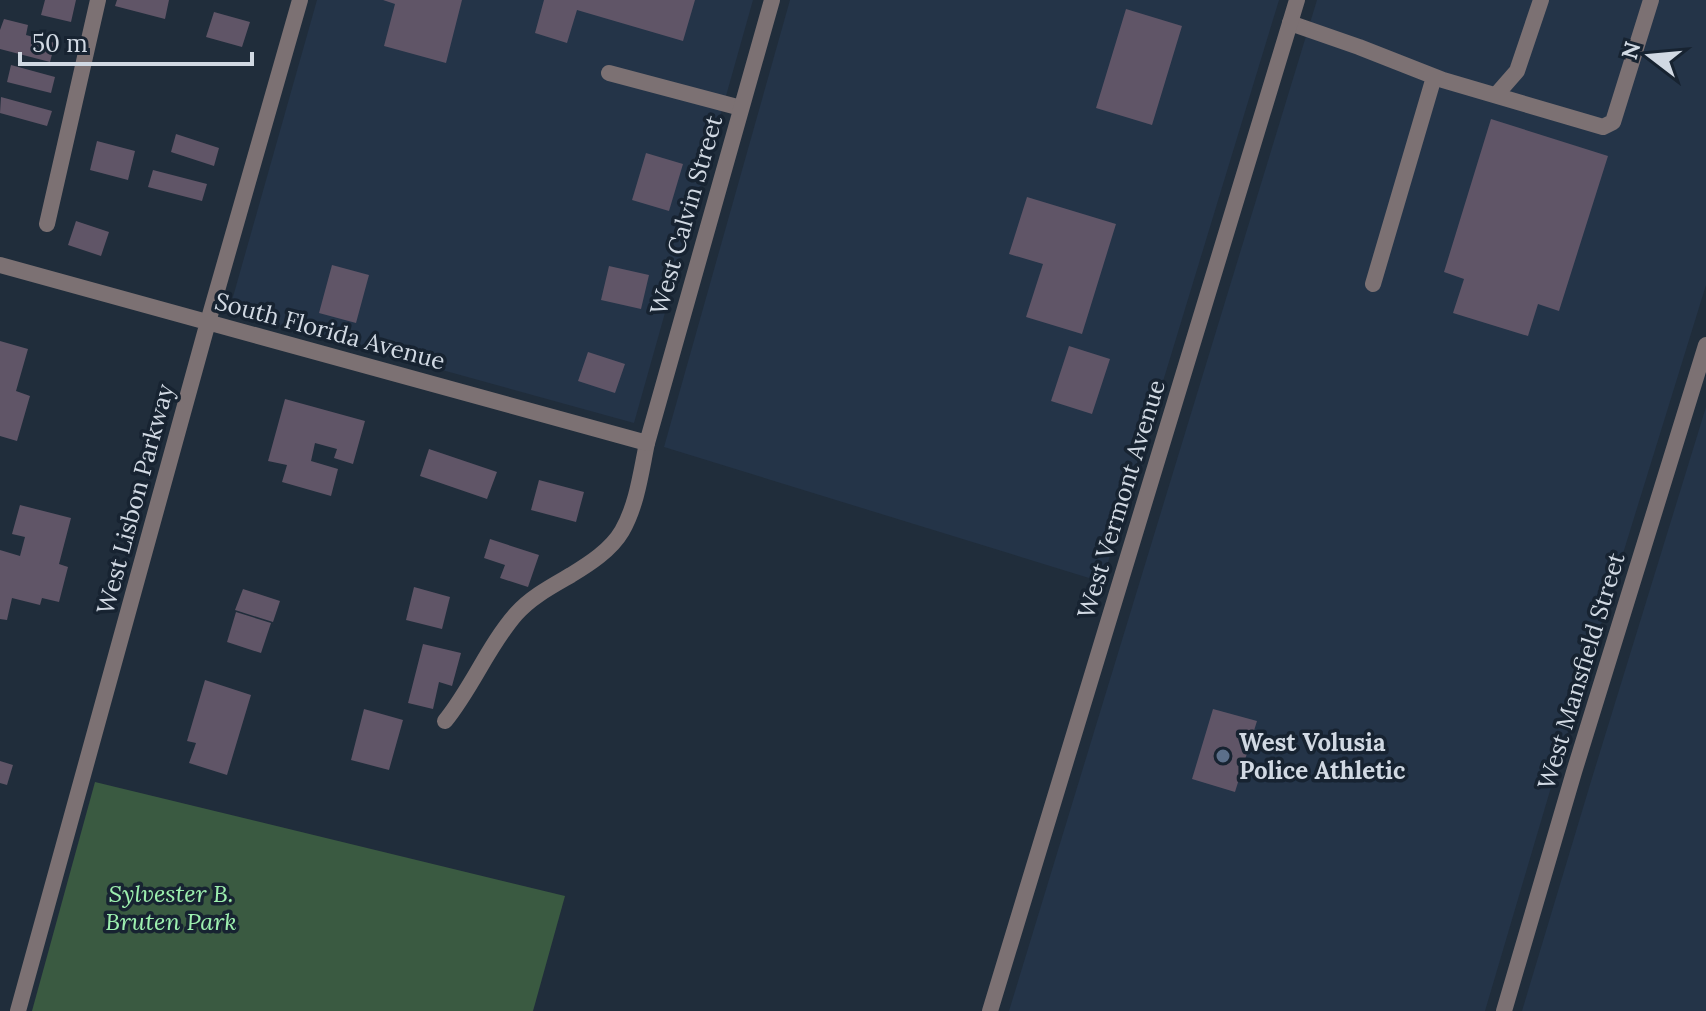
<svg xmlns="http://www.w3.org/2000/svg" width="1706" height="1011" viewBox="0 0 1706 1011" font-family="Lora,serif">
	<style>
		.built { fill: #243448 }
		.green { fill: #3a5a41 }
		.building { fill: #605567 }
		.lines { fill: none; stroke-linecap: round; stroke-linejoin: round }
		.lane { stroke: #7c7173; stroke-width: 16 }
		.street { stroke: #7c7173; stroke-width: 16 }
		.service-dot { fill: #5c6f8a; stroke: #172331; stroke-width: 3 }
		.labels { text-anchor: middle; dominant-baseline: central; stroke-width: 7; stroke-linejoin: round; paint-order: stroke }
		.street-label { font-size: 24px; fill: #d1d9e3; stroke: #172331 }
		.poi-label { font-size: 24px; font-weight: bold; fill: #d1d9e3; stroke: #172331; text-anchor: start }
		.park-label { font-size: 24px; font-style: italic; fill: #9df0af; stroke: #172331 }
	</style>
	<rect width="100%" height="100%" fill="#202d3b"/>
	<!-- built -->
	<path class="built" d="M317,0H753L634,423L229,311Z
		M790,0H1279L1102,582L664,447Z
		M1317,0H1706V285L1557,767L1485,1011H1009Z
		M1706,407V1011H1522L1592,778Z"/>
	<!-- green -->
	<path class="green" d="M95,782L565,896L533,1011H32Z"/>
	<!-- building -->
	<path class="building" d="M45,0H76L71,22L41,15Z
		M117,0H169L165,19L115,6Z
		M383,0H462L446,63L384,46L395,4Z
		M544,0H695L683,41L577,10L567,43L535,33Z
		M1126,9L1182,26L1152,125L1096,108Z
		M214,12L250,22L242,47L206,37Z
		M4,19L28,25L26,35L55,43L50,62L0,49V30Z
		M11,65L55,77L51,93L7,82Z
		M1,97L52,111L47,126L0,113Z
		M1491,119L1608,156L1559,311L1538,304L1528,336L1453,313L1464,279L1444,272Z
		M176,134L219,148L214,166L171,152Z
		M97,141L135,151L128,180L90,170Z
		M646,153L683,164L669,211L632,200Z
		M153,170L207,184L202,201L148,187Z
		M1027,197L1116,224L1082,334L1026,317L1043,264L1009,254Z
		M76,221L109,232L101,256L68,245Z
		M332,265L369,275L356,323L319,313Z
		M609,266L649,275L641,309L601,300Z
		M0,341L28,349L16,391L30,396L17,441L0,436Z
		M1069,346L1110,359L1092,414L1051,401Z
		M588,352L625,364L615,393L578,381Z
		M285,399L365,421L353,464L334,458L337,449L315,443L311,461L338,469L331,496L282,482L287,465L268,461Z
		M429,449L497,472L487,499L420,476Z
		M539,480L584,492L576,522L531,510Z
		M20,505L71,518L59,564L68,567L59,602L42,598L40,605L12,598L7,620L0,619V550L20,556L25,537L12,534Z
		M490,539L539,555L528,587L500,578L505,565L484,558Z
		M414,587L450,597L442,629L406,620Z
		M243,589L280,601L273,622L235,610Z
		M236,612L271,623L261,653L227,642Z
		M423,644L461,653L452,686L439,682L433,709L408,703Z
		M205,680L251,695L227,775L189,763L196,743L187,741Z
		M364,709L403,720L389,770L351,760Z
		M1213,709L1257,721L1235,792L1192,779Z
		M0,761L13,765L7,785L0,783Z"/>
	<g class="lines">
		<!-- lane -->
		<path class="lane" d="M1290,23L1359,47L1443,80L1603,127L1613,122L1651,0
			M609,73L741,108
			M1496,95L1517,71L1541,0
			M47,224L98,0
			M1373,284L1434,77
			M445,721C472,688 488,646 516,614C531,597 552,586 571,575C589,564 611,550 622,531C637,505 641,472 647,443"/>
		<!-- street -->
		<path class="street" d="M0,265L647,443L772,0
			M18,1011L208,322L300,0
			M990,1011L1297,0
			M1504,1011L1574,772L1706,345"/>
	</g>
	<!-- markers -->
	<circle class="service-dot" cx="1223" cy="756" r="8"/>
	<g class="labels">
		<!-- street labels -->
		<g class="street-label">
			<text transform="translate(686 215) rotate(-74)">West Calvin Street</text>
			<text transform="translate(330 331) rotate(15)">South Florida Avenue</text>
			<text transform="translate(135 499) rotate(-75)">West Lisbon Parkway</text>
			<text transform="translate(1121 499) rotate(-73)">West Vermont Avenue</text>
			<text transform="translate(1581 671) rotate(-73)">West Mansfield Street</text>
		</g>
		<!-- poi labels -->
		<g class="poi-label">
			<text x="1239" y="742">West Volusia<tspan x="1239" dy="28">Police Athletic</tspan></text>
		</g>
		<!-- park labels -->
		<g class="park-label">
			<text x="171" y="893">Sylvester B.<tspan x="171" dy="28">Bruten Park</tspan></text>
		</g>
	</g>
	<!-- north arrow -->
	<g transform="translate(1650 56) rotate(286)" stroke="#172331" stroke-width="6" paint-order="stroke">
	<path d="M0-6L14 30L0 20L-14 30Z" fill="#d1d9e3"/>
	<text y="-12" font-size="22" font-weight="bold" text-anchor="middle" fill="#d1d9e3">N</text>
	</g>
	<!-- scale -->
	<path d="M20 52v12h232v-12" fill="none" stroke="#d1d9e3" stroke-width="4"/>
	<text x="32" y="52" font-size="24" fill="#d1d9e3" stroke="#172331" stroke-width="6" paint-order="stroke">50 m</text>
</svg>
